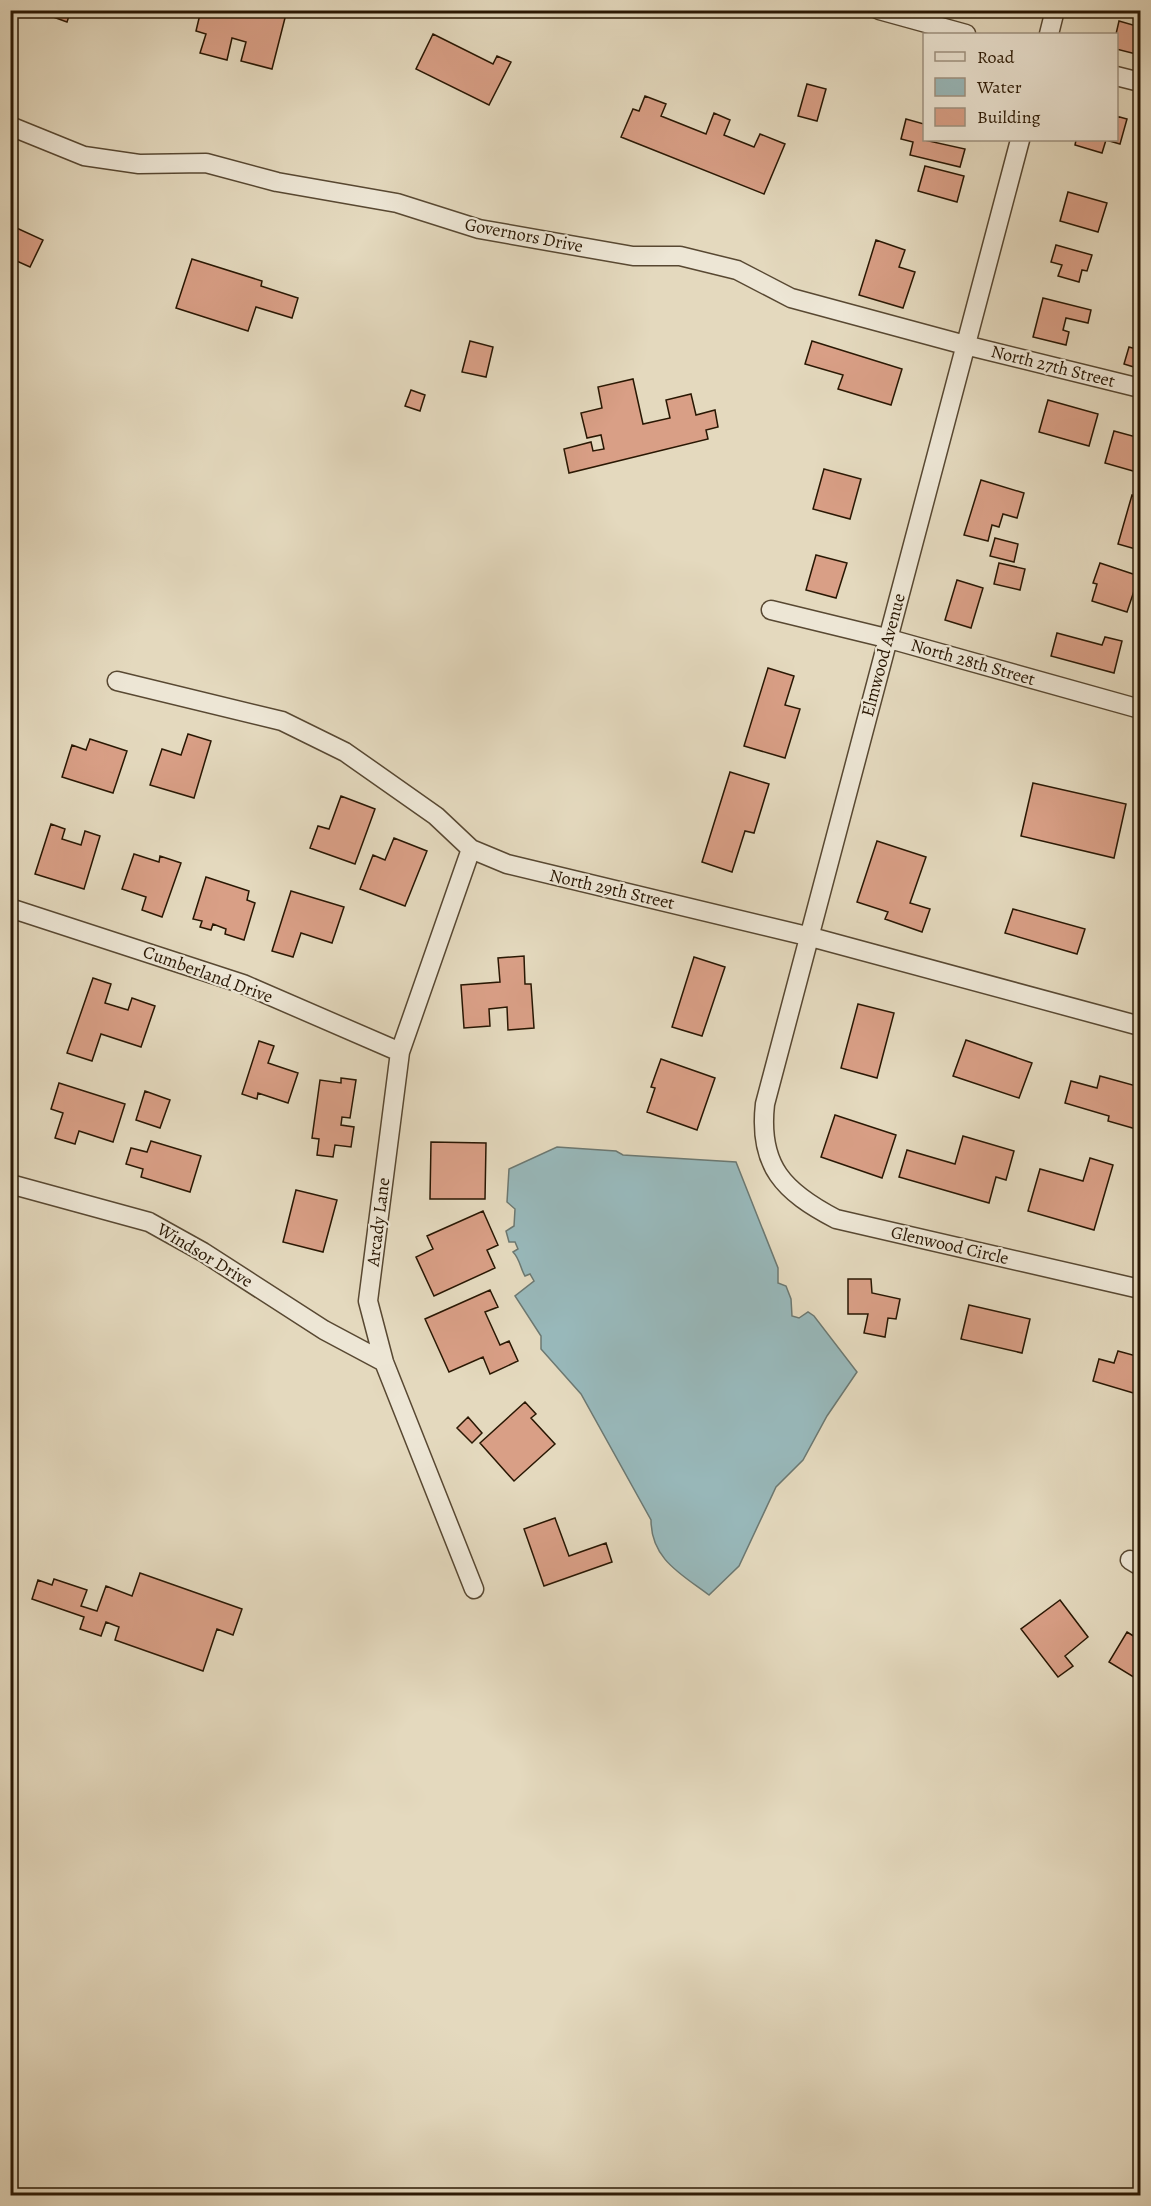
<svg xmlns="http://www.w3.org/2000/svg" width="1151" height="2206" viewBox="0 0 1151 2206" font-family="Alegreya,serif">
	<style>
		.water { fill: #98b8ba; stroke: #6c7871; stroke-width: 1.5 }
		.building { fill: #d99f86; stroke: #291703; stroke-width: 1.5 }
		.lines { fill: none; stroke-linecap: round; stroke-linejoin: round }
		.street-casing { stroke: #584832; stroke-width: 21 }
		.street { stroke: #ede6d5; stroke-width: 18 }
		.labels { text-anchor: middle; dominant-baseline: central; stroke-width: 4.5; stroke-linejoin: round; paint-order: stroke }
		.street-label { font-size: 18px; fill: #291703; stroke: #ede6d5 }
	</style>
	<rect width="100%" height="100%" fill="#e4d9be"/>
	<filter id="stains"><feTurbulence type="fractalNoise" baseFrequency=".00333" numOctaves="4"/><feColorMatrix values="0 0 0 0 .2 0 0 0 0 .09 0 0 0 0 .02 0 0 0 .5 -.17"/></filter>
	<radialGradient id="worn" r=".72"><stop offset=".6" stop-color="#630" stop-opacity="0"/><stop offset="1" stop-color="#630" stop-opacity=".3"/></radialGradient>
	<!-- water -->
	<path class="water" d="M557,1147L616,1151L623,1155L736,1162L778,1268V1283L786,1286L791,1299L792,1316L799,1318L808,1312L814,1316L857,1372L827,1416L803,1460L776,1487L739,1566L709,1595C681,1574 651,1559 651,1520L581,1394L541,1349V1336L515,1296L534,1281L530,1274L525,1276C520,1268 520,1259 513,1252L518,1249L515,1242H509L506,1231L514,1226L515,1209L507,1202L509,1169Z"/>
	<!-- building -->
	<path class="building" d="M34,10H71L67,22Z
		M201,10H272L286,14L272,69L241,61L246,42L232,38L227,60L200,53L206,34L196,31Z
		M1119,21L1140,27V55L1116,49V34Z
		M433,34L493,64L497,56L511,62L489,105L416,69Z
		M807,84L826,89L817,121L798,116Z
		M645,96L666,104L661,116L706,134L714,113L730,120L724,135L754,147L760,134L785,144L764,194L621,137L633,109L639,111Z
		M1116,116L1127,119L1120,144L1106,140L1102,153L1075,145L1076,140H1116Z
		M906,119L924,124V140L965,149L960,167L910,155L913,142L901,139Z
		M925,166L964,176L957,202L918,191Z
		M1068,192L1107,203L1098,232L1060,221Z
		M10,225L43,240L30,267L10,258Z
		M876,240L905,250L899,267L915,272L903,308L859,295Z
		M1056,245L1092,255L1087,271L1082,270L1079,282L1058,276L1062,265L1051,262Z
		M192,259L262,281L261,286L298,298L292,318L256,307L248,331L176,308Z
		M1043,298L1091,310L1088,323L1066,318L1063,330L1069,332L1066,345L1033,337Z
		M470,341L493,347L486,377L462,372Z
		M812,341L902,369L891,405L838,389L843,375L805,364Z
		M1129,347L1140,350V369L1124,364Z
		M633,379L643,424L670,418L666,400L691,394L696,415L715,410L718,427L706,430L708,439L569,473L564,449L591,442L593,451L604,449L601,435L587,438L581,413L602,408L598,387Z
		M411,390L425,395L420,411L405,406Z
		M1048,400L1098,414L1089,446L1039,432Z
		M1114,431L1140,438V473L1105,463Z
		M824,469L861,479L850,519L813,509Z
		M981,480L1024,493L1017,518L1003,514L999,527L992,525L988,541L964,535Z
		M1132,495L1140,498L1139,550L1118,544Z
		M995,538L1018,544L1014,562L990,556Z
		M816,555L847,563L836,598L806,590Z
		M999,563L1025,569L1020,590L994,584Z
		M1100,563L1139,576L1127,612L1092,601L1097,584L1093,583Z
		M957,580L983,588L971,628L945,620Z
		M1057,633L1102,645L1105,637L1122,641L1114,673L1051,656Z
		M768,668L794,676L785,705L800,709L785,758L744,746Z
		M188,734L211,741L194,798L150,785L162,749L181,755Z
		M90,739L127,751L113,793L62,777L72,745L86,750Z
		M730,772L769,784L754,833L745,831L732,872L702,862Z
		M1033,783L1126,804L1114,858L1021,836Z
		M341,796L375,809L355,864L310,848L318,826L329,829Z
		M51,824L65,829L62,839L81,845L85,831L100,836L84,889L35,874Z
		M394,838L427,851L405,906L360,889L373,855L385,860Z
		M877,841L926,857L910,903L930,909L922,932L885,919L888,912L857,902Z
		M134,854L159,862L160,856L181,863L162,917L142,910L146,897L122,889Z
		M206,877L249,891L247,900L255,903L244,940L225,934L226,929L213,924L211,930L200,927L202,921L193,919Z
		M291,891L344,907L332,943L301,933L293,957L272,951Z
		M1013,909L1085,929L1077,954L1005,933Z
		M524,956L525,984H531L534,1028L508,1030L507,1007L489,1009L490,1026L464,1028L461,985L500,982L498,958Z
		M694,957L725,967L702,1036L672,1027Z
		M93,978L111,984L105,1003L128,1010L132,998L155,1006L141,1047L101,1034L92,1061L67,1053Z
		M858,1004L894,1013L877,1078L841,1068Z
		M966,1040L1032,1063L1019,1098L953,1076Z
		M259,1041L274,1046L268,1063L298,1073L288,1103L258,1093L257,1099L242,1094Z
		M661,1059L715,1078L697,1130L647,1112L655,1088L651,1087Z
		M1100,1076L1140,1087V1112L1136,1129L1108,1121L1109,1116L1065,1103L1071,1081L1097,1088Z
		M341,1078L356,1080L350,1118L342,1117L341,1125L354,1127L351,1147L335,1145L333,1157L317,1155L319,1139L312,1138L320,1080L341,1083Z
		M59,1083L125,1104L113,1142L79,1131L75,1144L55,1138L63,1113L51,1109Z
		M145,1091L170,1100L160,1128L136,1120Z
		M835,1115L896,1135L882,1178L821,1157Z
		M963,1136L1014,1151L1006,1180L996,1177L989,1203L899,1177L907,1150L955,1164Z
		M151,1141L201,1156L190,1192L141,1177L143,1169L126,1164L131,1148L147,1152Z
		M431,1142L486,1143L485,1199H430Z
		M1090,1158L1113,1165L1094,1230L1028,1211L1040,1169L1083,1181Z
		M296,1190L337,1200L323,1252L283,1242Z
		M483,1211L498,1245L487,1250L495,1268L434,1296L416,1257L433,1249L427,1236Z
		M848,1279H871L872,1293L900,1299L896,1319L888,1318L885,1337L864,1333L868,1314H848Z
		M490,1290L498,1307L485,1312L500,1345L509,1341L518,1361L490,1374L483,1357L449,1372L425,1319Z
		M969,1305L1030,1319L1022,1353L961,1339Z
		M1118,1351L1140,1357V1395L1093,1381L1099,1359L1114,1363Z
		M525,1402L536,1414L531,1418L555,1444L514,1481L480,1443Z
		M468,1417L482,1433L472,1443L457,1428Z
		M555,1518L569,1556L606,1543L612,1562L544,1586L524,1529Z
		M140,1573L242,1609L233,1635L217,1629L203,1671L115,1640L119,1627L106,1622L101,1636L80,1629L84,1617L32,1599L38,1580L52,1585L54,1579L87,1590L81,1606L97,1611L106,1586L132,1596Z
		M1060,1600L1088,1637L1065,1656L1073,1666L1058,1677L1021,1629Z
		M1127,1632L1140,1640V1681L1109,1662Z"/>
	<g class="lines">
		<defs>
			<path id="street" d="M879,10L966,34
				M1049,34L1055,10
				M1116,76L1140,82
				M10,126L84,156L139,164L206,163L277,182L397,203L479,229L633,256H680L737,270L791,298L965,345L1140,388
				M1020,140L765,1104C758,1166 784,1192 836,1219L1140,1289
				M771,610L886,638L1140,709
				M117,681L282,721L345,752L436,816L471,849L507,864L811,937L1140,1026
				M471,849L400,1052L368,1301L384,1362L474,1589
				M10,908L243,984L400,1052
				M10,1184L149,1222L203,1252L324,1330L384,1362
				M1130,1560L1140,1566"/>
		</defs>
		<!-- street casing -->
		<use href="#street" class="street-casing"/>
		<!-- street -->
		<use href="#street" class="street"/>
	</g>
	<g class="labels">
		<!-- street labels -->
		<g class="street-label">
			<text transform="translate(524 235) rotate(11)">Governors Drive</text>
			<text transform="translate(1053 366) rotate(14)">North 27th Street</text>
			<text transform="translate(883 655) rotate(-75)">Elmwood Avenue</text>
			<text transform="translate(973 662) rotate(16)">North 28th Street</text>
			<text transform="translate(612 889) rotate(13)">North 29th Street</text>
			<text transform="translate(208 974) rotate(20)">Cumberland Drive</text>
			<text transform="translate(378 1222) rotate(-83)">Arcady Lane</text>
			<text transform="translate(950 1245) rotate(13)">Glenwood Circle</text>
			<text transform="translate(205 1255) rotate(31)">Windsor Drive</text>
		</g>
	</g>
	<!-- margin -->
	<rect width="1151" height="2206" fill="none" stroke="#e4d9be" stroke-width="36"/>
	<rect x="12" y="12" width="1127" height="2182" fill="none" stroke="#291703" stroke-width="3"/>
	<rect x="18" y="18" width="1115" height="2170" fill="none" stroke="#291703" stroke-width="1.5"/>
	<!-- legend -->
	<rect x="923" y="33" width="195" height="108" fill="#ede6d5" stroke="#9f9381" stroke-width="1.5"/>
	<rect x="935" y="52" width="30" height="9" fill="#ede6d5" stroke="#9f9381" stroke-width="1.5"/>
	<text x="977" y="63" font-size="18" fill="#291703">Road</text>
	<rect x="935" y="78" width="30" height="18" fill="#98b8ba" stroke="#9f9381" stroke-width="1.5"/>
	<text x="977" y="93" font-size="18" fill="#291703">Water</text>
	<rect x="935" y="108" width="30" height="18" fill="#d99f86" stroke="#9f9381" stroke-width="1.5"/>
	<text x="977" y="123" font-size="18" fill="#291703">Building</text>
	<rect width="100%" height="100%" filter="url(#stains)"/>
	<rect width="100%" height="100%" fill="url(#worn)"/>
</svg>
